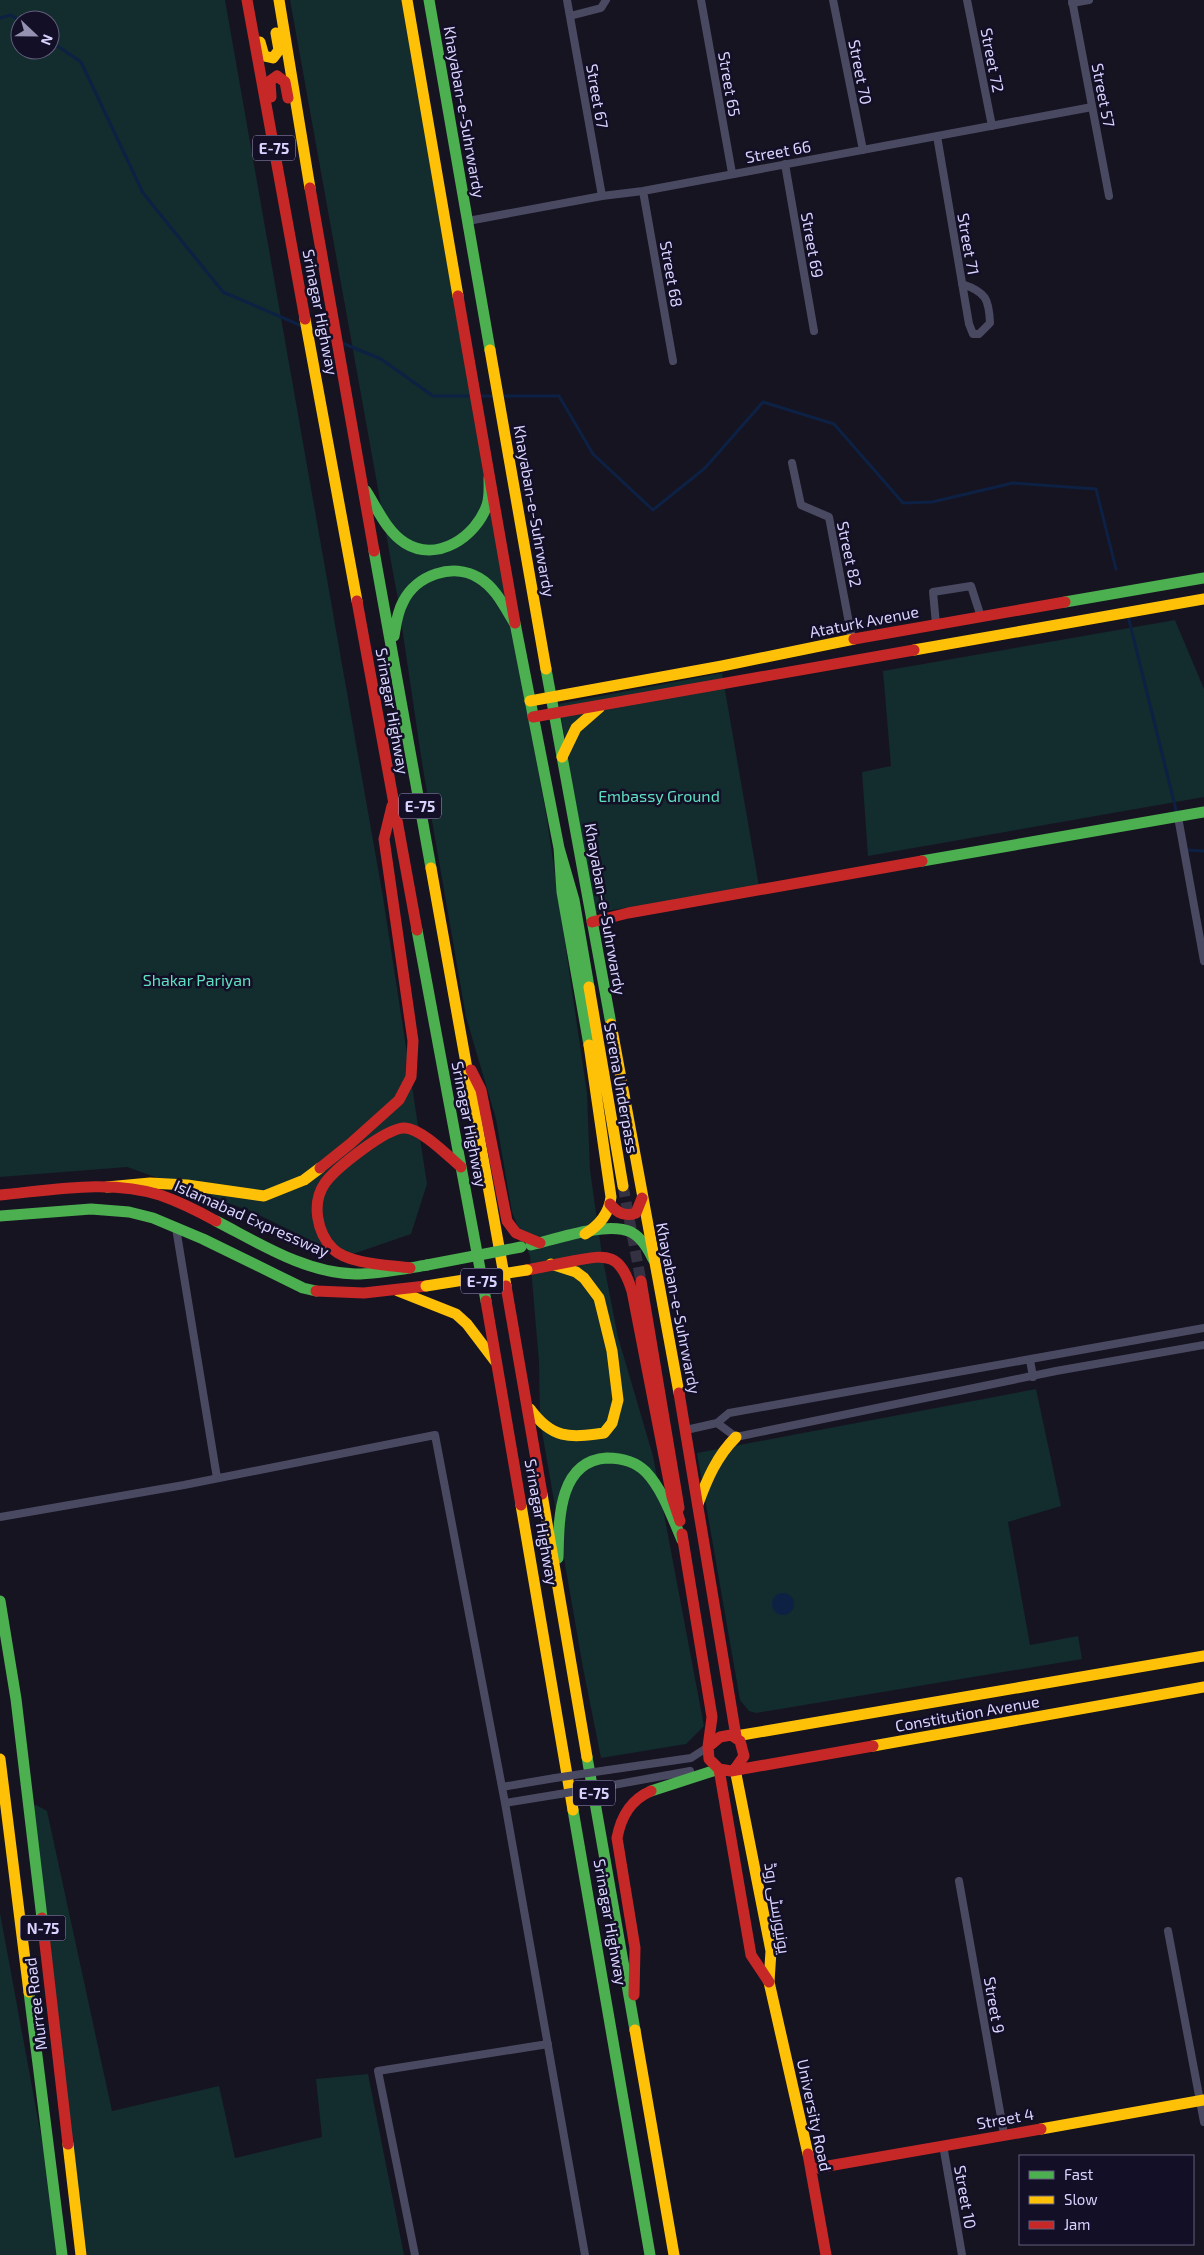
<svg xmlns="http://www.w3.org/2000/svg" width="1204" height="2255" viewBox="0 0 1204 2255" font-family="'Exo 2',Cairo,sans-serif">
	<style>
		.green { fill: #132c2d; fill-rule: evenodd }
		.water { fill: #0d2144 }
		.lines { fill: none; stroke-linecap: round; stroke-linejoin: round }
		.stream { stroke: #0d2144; stroke-width: 3 }
		.secondary-tunnel { stroke: #333142; stroke-width: 11; stroke-dasharray: 11 5.5; stroke-linecap: butt }
		.street { stroke: #4a4962; stroke-width: 8 }
		.fast { stroke: #4caf50; stroke-width: 11 }
		.slow { stroke: #ffc107; stroke-width: 11 }
		.jam { stroke: #c62828; stroke-width: 11 }
		.street-bridge { stroke: #4a4962; stroke-width: 8 }
		.fast-bridge { stroke: #4caf50; stroke-width: 11 }
		.slow-bridge { stroke: #ffc107; stroke-width: 11 }
		.labels { text-anchor: middle; dominant-baseline: central; stroke-width: 5; stroke-linejoin: round; paint-order: stroke }
		.shield { fill: #130f26; stroke: #9e99be; stroke-width: 1 }
		.shield-label { font-size: 15px; font-weight: bold; fill: #d9d4ff }
		.street-label { font-size: 16px; fill: #d9d4ff; stroke: #130f26 }
		.park-label { font-size: 16px; fill: #5fe0c0; stroke: #130f26 }
	</style>
	<rect width="100%" height="100%" fill="#161421"/>
	<!-- green -->
	<path class="green" d="M0,0H225L383,897L427,1184L411,1234L344,1257L253,1212L127,1167L0,1177ZM20,20H50V50H20Z
		M290,0H402L484,476L547,819L587,1093L590,1170L602,1255L618,1337L653,1456L704,1726L686,1744L601,1758L583,1668L540,1420L539,1362L530,1256L512,1212L496,1119L466,1017L422,763L398,600Z
		M1175,620L1204,689V797L868,856L862,772L891,766L883,671Z
		M722,673L759,886L594,913L559,704Z
		M1036,1389L1061,1506L1008,1522L1030,1645L1078,1636L1082,1659L756,1713L749,1711L740,1700L697,1453Z
		M36,1805L47,1811L112,2111L219,2086L235,2158L322,2137L316,2079L368,2074L404,2255H87L29,1807Z
		M0,1913L63,2255H0Z"/>
	<!-- water -->
	<path class="water" d="M772 1604a11 11 0 1 1 22 0a11 11 0 1 1-22 0Z"/>
	<g class="lines">
		<!-- stream -->
		<path class="stream" d="M0,18L11,15L20,21
			M50,41L81,62L143,193L223,292L302,326
			M312,330L332,338
			M342,343L381,359L433,396H496
			M502,396H559L593,454L653,510L705,468L763,402L834,424L903,503L932,502L1013,483L1096,489L1116,569
			M1128,616L1177,814
			M1186,849V850L1204,851"/>
		<!-- secondary-tunnel -->
		<path class="secondary-tunnel" d="M623,1186L641,1281"/>
		<!-- street -->
		<path class="street" d="M567,0L602,196
			M701,0L732,173
			M833,0L863,150
			M967,0L992,126
			M1072,0L1109,196
			M1072,3L1089,0
			M570,16L601,8L606,0
			M937,136L969,324L973,334H979L990,323C989,299 986,292 962,284
			M785,164L814,331
			M643,191L673,361
			M468,221L602,196L643,191L1092,107
			M792,463L801,505L829,517L852,639
			M936,624L933,592L971,586L981,617
			M1178,817L1204,961
			M176,1228L217,1478
			M1030,1360L1033,1377
			M717,1423L736,1437L1056,1371L1204,1345
			M686,1430L717,1423L729,1413L1204,1328
			M0,1517L184,1485L435,1435L505,1803L585,2255
			M608,1770L691,1758L708,1747
			M613,1785L690,1771
			M502,1787L555,1778
			M505,1803L560,1794
			M959,1881L1004,2134
			M1168,1931L1204,2122
			M943,2145L962,2255
			M415,2255L378,2071L548,2044"/>
		<!-- fast -->
		<path class="fast" d="M429,0L490,350
			M366,491C377,508 387,532 405,543C437,563 476,537 487,505C490,496 489,487 489,478
			M374,551L431,868
			M1065,602L1204,578
			M515,623L559,848L574,900L589,987
			M394,636C396,624 397,613 403,602C416,575 453,562 479,578C496,588 505,608 515,624
			M546,669L611,1024
			M559,848L562,892L589,1045
			M922,861L1204,812
			M417,930L486,1301
			M0,1216L91,1209L129,1212L153,1218L203,1239L303,1288L316,1291
			M216,1221C259,1243 305,1273 355,1274C379,1274 403,1269 427,1265
			M531,1245C556,1239 607,1221 631,1232C642,1238 648,1249 653,1259
			M558,1558C559,1523 557,1461 607,1458C621,1458 636,1462 646,1472C663,1490 672,1517 682,1540
			M0,1601L16,1699L42,1918
			M587,1757L635,2030
			M651,1791L719,1769
			M573,1810L650,2255
			M29,1992L62,2255"/>
		<!-- slow -->
		<path class="slow" d="M279,0L310,188
			M407,0L458,296
			M260,42L264,56L273,58L279,50L276,33
			M305,319L357,601
			M490,350L546,669
			M914,650L1204,599
			M530,701L722,666L854,639
			M562,757L576,728L600,707
			M431,868L506,1286
			M589,987L623,1186
			M611,1024L679,1393
			M107,1187L150,1183L187,1185L264,1196L304,1180L320,1168
			M585,1234C600,1225 609,1214 611,1197L589,1045
			M398,1291L456,1314L467,1324L495,1361
			M530,1409C552,1439 569,1438 604,1433L612,1423L618,1400L612,1351L599,1298L584,1278L576,1272L551,1264
			M542,1494L587,1757
			M698,1504C707,1479 717,1456 736,1437
			M521,1505L573,1810
			M736,1736L1204,1656
			M873,1746L1204,1687
			M0,1759L29,1992
			M735,1769L771,1951L769,1982L808,2154
			M635,2030L674,2255
			M1041,2129L1204,2100
			M68,2144L81,2255"/>
		<!-- jam -->
		<path class="jam" d="M247,0L305,319
			M271,97L270,81L277,76L285,82L288,98
			M310,188L374,551
			M458,296L515,623
			M357,601L417,930
			M854,639L1065,602
			M533,717L914,650
			M592,922L628,913L922,861
			M471,1070L481,1090L507,1221L516,1233L540,1243
			M320,1168L350,1144L399,1100L411,1077L413,1041L384,839L392,806
			M0,1195C52,1190 110,1179 160,1195C180,1202 198,1211 216,1221
			M610,1204C617,1213 625,1217 636,1213L642,1198
			M410,1268C389,1265 348,1264 333,1249C317,1233 311,1203 325,1183C336,1168 387,1127 405,1128C422,1129 448,1156 461,1167
			M527,1270C542,1267 558,1264 573,1261C608,1254 620,1253 632,1291L672,1497L680,1521
			M641,1281L679,1508
			M506,1286L542,1494
			M316,1291L364,1293L426,1286
			M486,1301L521,1505
			M679,1393L736,1736
			M682,1534L712,1717L708,1747
			M719,1769L751,1955L769,1982
			M735,1769L744,1756L740,1741L731,1735L720,1737L708,1747L709,1759L719,1769L731,1771L873,1746
			M42,1918L68,2144
			M634,1995L635,1948L617,1838C621,1817 630,1800 651,1791
			M808,2154L826,2255
			M811,2169L1041,2129"/>
		<!-- street-bridge -->
		<path class="street-bridge" d="M555,1778L608,1770
			M560,1794L613,1785"/>
		<!-- fast-bridge -->
		<path class="fast-bridge" d="M427,1265L521,1247"/>
		<!-- slow-bridge -->
		<path class="slow-bridge" d="M426,1286L527,1270"/>
	</g>
	<g class="labels">
		<!-- shield labels -->
		<g class="shield">
			<rect x="253" y="135.5" width="42" height="25" rx="4"/>
			<rect x="399" y="793.5" width="42" height="25" rx="4"/>
			<rect x="461" y="1268.5" width="42" height="25" rx="4"/>
			<rect x="573" y="1780.5" width="42" height="25" rx="4"/>
			<rect x="20.5" y="1915.5" width="45" height="25" rx="4"/>
		</g>
		<g class="shield-label">
			<text x="274" y="148">E-75</text>
			<text x="420" y="806">E-75</text>
			<text x="482" y="1281">E-75</text>
			<text x="594" y="1793">E-75</text>
			<text x="43" y="1928">N-75</text>
		</g>
		<!-- street labels -->
		<g class="street-label">
			<text transform="translate(993 60) rotate(79)">Street 72</text>
			<text transform="translate(861 72) rotate(79)">Street 70</text>
			<text transform="translate(730 84) rotate(80)">Street 65</text>
			<text transform="translate(1104 95) rotate(79)">Street 57</text>
			<text transform="translate(598 96) rotate(80)">Street 67</text>
			<text transform="translate(465 112) rotate(80)">Khayaban-e-Suhrwardy</text>
			<text transform="translate(778 151) rotate(-10)">Street 66</text>
			<text transform="translate(969 244) rotate(80)">Street 71</text>
			<text transform="translate(813 245) rotate(80)">Street 69</text>
			<text transform="translate(672 274) rotate(80)">Street 68</text>
			<text transform="translate(321 312) rotate(79)">Srinagar Highway</text>
			<text transform="translate(535 511) rotate(80)">Khayaban-e-Suhrwardy</text>
			<text transform="translate(850 554) rotate(78)">Street 82</text>
			<text transform="translate(864 621) rotate(-11)">Ataturk Avenue</text>
			<text transform="translate(393 711) rotate(80)">Srinagar Highway</text>
			<text transform="translate(606 909) rotate(80)">Khayaban-e-Suhrwardy</text>
			<text transform="translate(622 1088) rotate(80)">Serena Underpass</text>
			<text transform="translate(470 1124) rotate(79)">Srinagar Highway</text>
			<text transform="translate(252 1218) rotate(24)">Islamabad Expressway</text>
			<text transform="translate(679 1308) rotate(79)">Khayaban-e-Suhrwardy</text>
			<text transform="translate(542 1522) rotate(80)">Srinagar Highway</text>
			<text transform="translate(967 1713) rotate(-10)">Constitution Avenue</text>
			<text transform="translate(778 1908) rotate(81)">یونیورسٹی روڈ</text>
			<text transform="translate(611 1922) rotate(80)">Srinagar Highway</text>
			<text transform="translate(35 2004) rotate(-97)">Murree Road</text>
			<text transform="translate(995 2005) rotate(80)">Street 9</text>
			<text transform="translate(815 2115) rotate(78)">University Road</text>
			<text transform="translate(1005 2118) rotate(-10)">Street 4</text>
			<text transform="translate(966 2197) rotate(80)">Street 10</text>
		</g>
		<!-- park labels -->
		<g class="park-label">
			<text x="659" y="795">Embassy Ground</text>
			<text x="197" y="979">Shakar Pariyan</text>
		</g>
	</g>
	<!-- legend -->
	<rect x="1019" y="2155" width="175" height="90" fill="#130f26" stroke="#625e7d"/>
	<rect x="1029" y="2171" width="25" height="8" fill="#4caf50" stroke="#625e7d"/>
	<text x="1064" y="2180" font-size="15" fill="#d9d4ff">Fast</text>
	<rect x="1029" y="2196" width="25" height="8" fill="#ffc107" stroke="#625e7d"/>
	<text x="1064" y="2205" font-size="15" fill="#d9d4ff">Slow</text>
	<rect x="1029" y="2221" width="25" height="8" fill="#c62828" stroke="#625e7d"/>
	<text x="1064" y="2230" font-size="15" fill="#d9d4ff">Jam</text>
	<!-- north arrow -->
	<g transform="translate(35 35) rotate(112)"><circle r="24" fill="#130f26" stroke="#625e7d"/>
	<path d="M0-4L9 19L0 12L-9 19Z" fill="#9591b1"/>
	<text y="-8" font-size="14" font-weight="bold" text-anchor="middle" fill="#d9d4ff">N</text>
	</g>
</svg>
